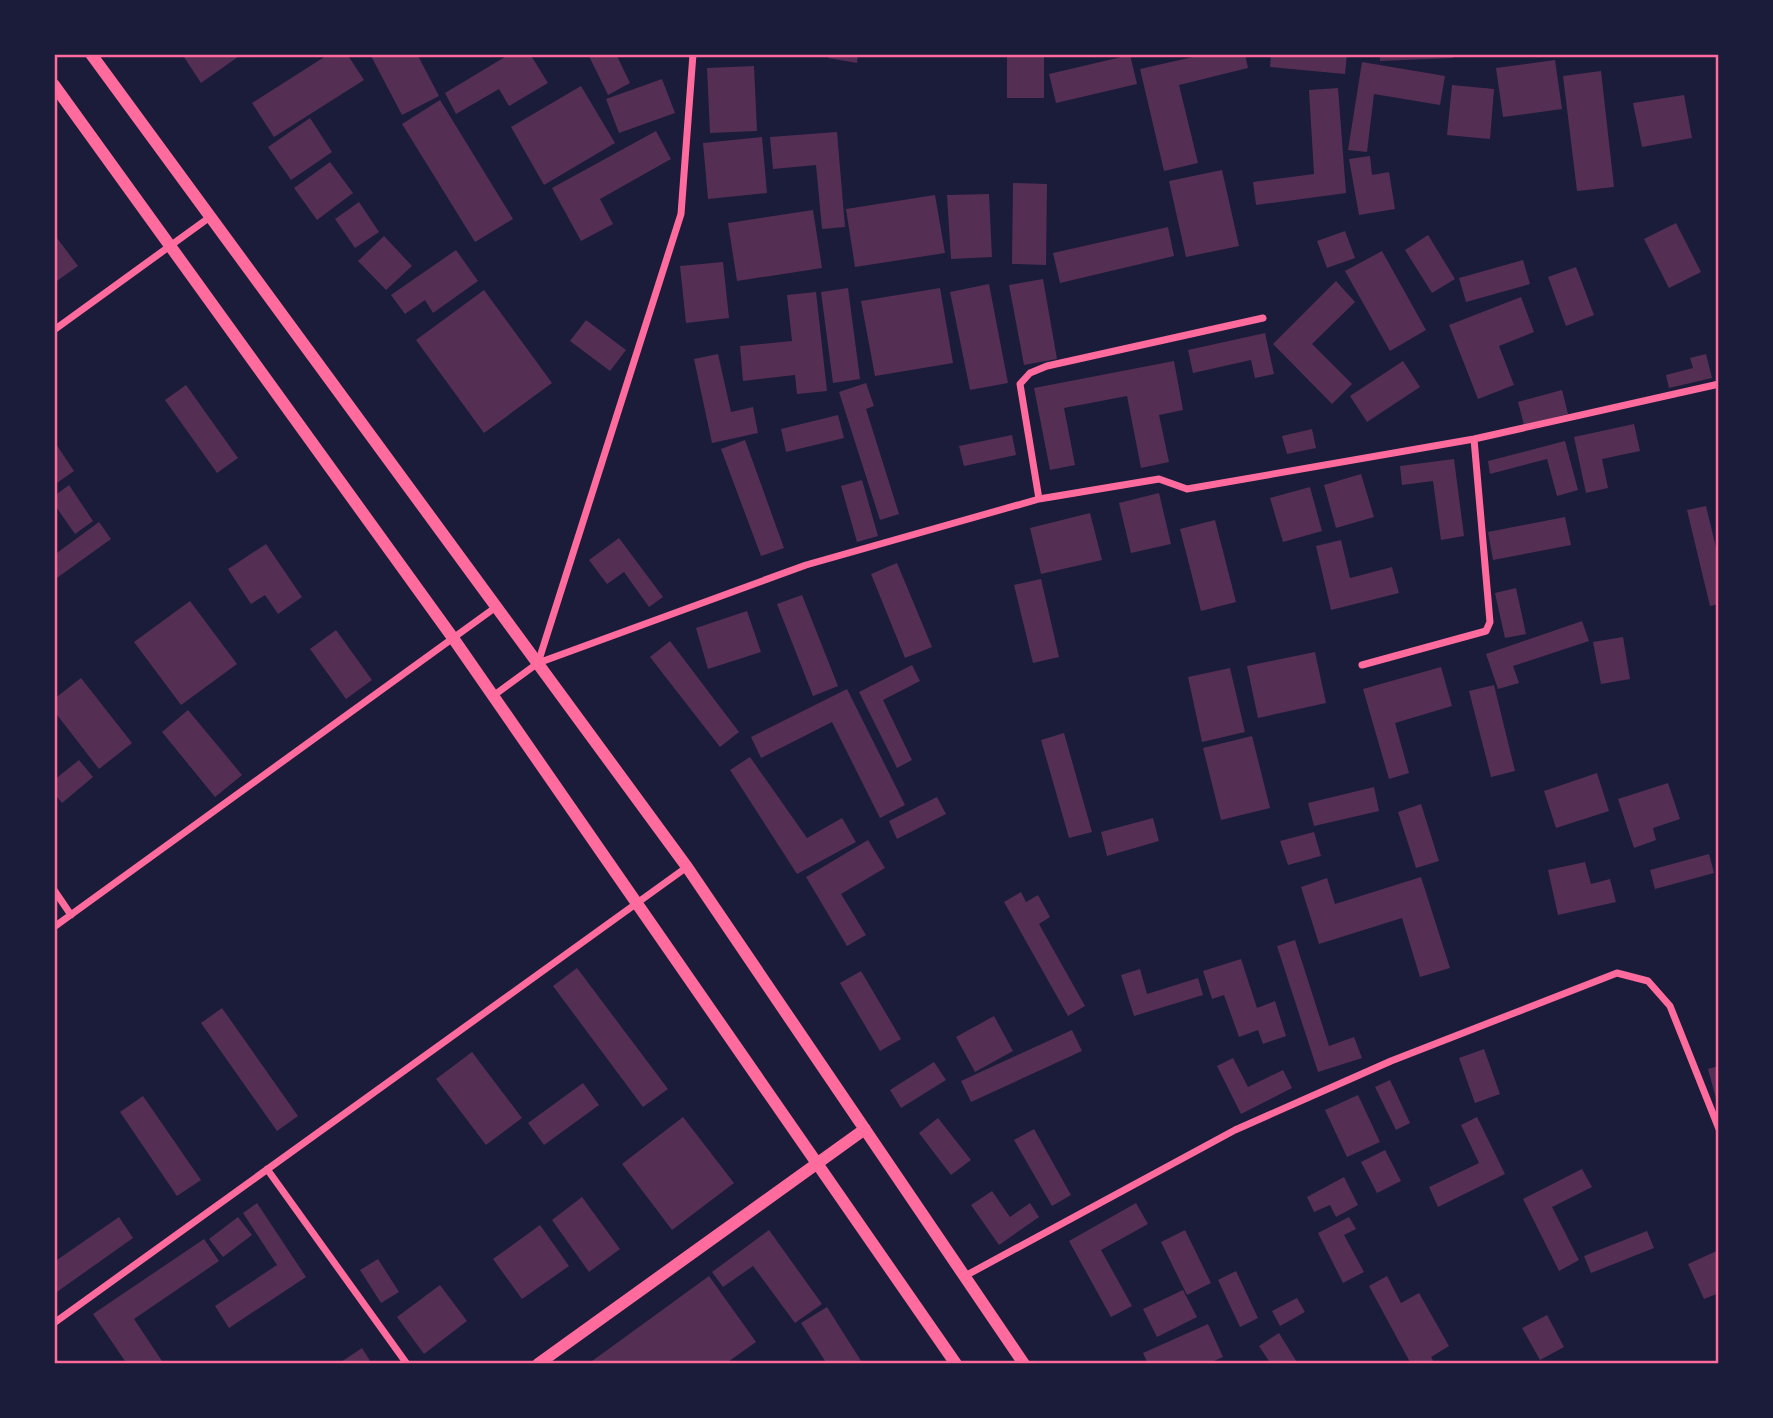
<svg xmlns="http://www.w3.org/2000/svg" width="1773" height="1418" viewBox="0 0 1773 1418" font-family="'Golos Text',sans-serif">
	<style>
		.building { fill: #542f53 }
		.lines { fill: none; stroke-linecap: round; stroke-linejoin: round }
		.minor { stroke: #ff6b9d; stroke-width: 7 }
		.tertiary { stroke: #ff6b9d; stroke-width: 12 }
		.neatline { fill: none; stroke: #ff6b9d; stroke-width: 2.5 }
	</style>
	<rect width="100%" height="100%" fill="#1b1b3a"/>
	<!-- building -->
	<path class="building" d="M182,54H242L201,83Z
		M329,54H347L364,80L274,137L252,103Z
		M370,54H417L439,96L402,115Z
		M510,54H530L548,83L509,106L499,89L456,114L445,93Z
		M588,54H616L630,83L608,95Z
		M828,54H858L857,63L828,58Z
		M1007,54H1044V98H1007Z
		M1206,54H1245L1248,68L1179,85L1198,163L1164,171L1140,69Z
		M1271,54H1347L1345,74L1270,67Z
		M1380,54H1453V58L1380,61Z
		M1130,55L1137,84L1056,103L1049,74Z
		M1555,60L1562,109L1503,117L1496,68Z
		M1362,62L1445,76L1440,105L1374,94L1367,152L1348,150Z
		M754,66L757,131L710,133L707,68Z
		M1601,71L1614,187L1577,191L1563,76Z
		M662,79L675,113L619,133L606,99Z
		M1452,85L1494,89L1490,139L1447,135Z
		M581,86L615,143L544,185L511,127Z
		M1338,88L1346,193L1256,205L1253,182L1314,174L1309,90Z
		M1684,95L1692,138L1642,147L1633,103Z
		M440,100L513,219L475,242L402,124Z
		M310,118L332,152L291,180L268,147Z
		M656,131L671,159L600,199L613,224L581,241L552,188Z
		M837,132L845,227L822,229L816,165L773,169L770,137Z
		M762,137L767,193L708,199L703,143Z
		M1370,156L1372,175L1389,172L1395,209L1359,215L1349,159Z
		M330,162L353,193L317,220L294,188Z
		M1222,170L1239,246L1186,257L1169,181Z
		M1013,183L1047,184L1046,265L1012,264Z
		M989,194L992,257L951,259L947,195Z
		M935,195L945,253L855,267L846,209Z
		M359,202L379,232L355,248L335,219Z
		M813,210L822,268L737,281L728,223Z
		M1676,223L1701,272L1669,288L1644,239Z
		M1168,227L1174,256L1060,283L1053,253Z
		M1345,231L1355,258L1327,268L1317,241Z
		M54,234L78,266L54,283Z
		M1428,235L1455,279L1432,293L1405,250Z
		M384,236L412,266L386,290L358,261Z
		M456,250L478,281L433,313L425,300L405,314L391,295Z
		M1382,251L1426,330L1390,351L1345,271Z
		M1523,260L1530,284L1466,302L1459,278Z
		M723,262L729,318L686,323L680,266Z
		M1576,267L1594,315L1566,326L1548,277Z
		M1043,279L1057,359L1024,365L1009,285Z
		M1336,281L1355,302L1312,344L1352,384L1332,404L1273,344Z
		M989,284L1008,383L970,390L950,292Z
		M848,288L860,379L833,383L821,292Z
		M940,288L953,363L875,376L861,301Z
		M484,290L552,383L484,433L416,340Z
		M816,292L827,391L797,394L795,375L743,381L740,346L792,341L787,295Z
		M1521,297L1534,332L1499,346L1514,385L1478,399L1449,325Z
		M586,320L626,350L610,371L570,341Z
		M1265,333L1274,374L1255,378L1251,360L1193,373L1188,350Z
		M718,354L731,412L753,407L758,433L712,443L694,359Z
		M1706,354L1712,378L1669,388L1666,375L1693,368L1690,358Z
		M1174,361L1183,410L1159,415L1169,462L1141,468L1127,396L1064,408L1075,465L1050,470L1034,388Z
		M1403,361L1420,387L1367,422L1350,396Z
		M866,383L874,406L866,409L899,514L880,520L839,392Z
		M186,385L238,458L217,473L165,400Z
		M1562,390L1568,414L1524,425L1518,402Z
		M838,415L844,438L786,452L781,429Z
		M1634,424L1640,451L1602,459L1608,488L1586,493L1574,437Z
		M1312,429L1316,448L1287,454L1282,436Z
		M1012,435L1016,455L964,466L959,446Z
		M745,440L784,548L761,556L721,449Z
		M54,441L74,471L54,485Z
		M1565,441L1578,490L1557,496L1547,459L1490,474L1488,461Z
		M1454,459L1464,536L1441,540L1433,481L1402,485L1400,466Z
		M1361,474L1374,517L1336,528L1324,485Z
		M862,480L878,536L857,542L841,486Z
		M69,485L93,521L75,534L54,504V496Z
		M1310,487L1322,531L1283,542L1270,498Z
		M1159,493L1171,544L1131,553L1119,503Z
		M1706,506L1719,560V604L1710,606L1687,510Z
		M1090,513L1102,560L1041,574L1030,528Z
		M1565,517L1571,545L1493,560L1488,532Z
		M1215,520L1236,602L1201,611L1180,529Z
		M99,522L111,539L54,580V555Z
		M619,538L663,597L649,607L624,572L607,584L589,560Z
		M1341,540L1350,578L1392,567L1399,593L1331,610L1316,546Z
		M266,544L302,597L278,614L265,595L251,604L228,569Z
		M897,563L932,647L905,658L871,574Z
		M1041,579L1059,657L1033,663L1014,585Z
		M1516,588L1526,634L1505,638L1495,593Z
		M802,595L838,686L813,696L777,604Z
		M190,601L237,664L181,705L134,642Z
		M747,611L761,652L708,669L696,628Z
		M1582,621L1589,641L1513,666L1519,683L1498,689L1486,654Z
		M336,630L372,680L346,699L310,649Z
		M1623,637L1630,679L1601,684L1593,642Z
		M670,641L739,732L720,747L650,657Z
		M1315,652L1326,703L1258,718L1247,666Z
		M912,665L920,681L883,700L912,760L897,768L859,692Z
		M1441,667L1452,706L1395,723L1409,773L1389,779L1363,689Z
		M1230,668L1245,732L1202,742L1188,677Z
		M81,678L132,743L99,769L54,711V699Z
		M1494,685L1515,771L1491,777L1469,691Z
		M847,689L905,805L880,818L832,722L761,758L751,737Z
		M188,710L242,775L215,797L162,732Z
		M1064,733L1092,832L1069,838L1041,740Z
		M1252,736L1270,808L1221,820L1203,748Z
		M750,757L807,838L842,818L856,842L797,874L730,770Z
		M79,760L93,777L62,803L54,793V780Z
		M1597,773L1609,811L1556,828L1544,791Z
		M1668,783L1680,819L1653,828L1656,840L1634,848L1618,799Z
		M1374,787L1379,811L1314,826L1308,803Z
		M937,797L946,814L897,839L889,821Z
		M1421,804L1439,861L1416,868L1398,812Z
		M1153,818L1159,841L1107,856L1101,832Z
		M1314,832L1321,856L1288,865L1280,841Z
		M868,840L885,868L841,894L866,935L847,946L806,877Z
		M1709,854L1714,873L1655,889L1650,870Z
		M1585,862L1591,884L1610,879L1616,902L1558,915L1548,870Z
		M1421,877L1450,968L1420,977L1402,918L1319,944L1301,887L1327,878L1335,904Z
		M1021,892L1026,902L1038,895L1050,917L1039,924L1085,1006L1068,1016L1004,902Z
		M1295,940L1329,1046L1354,1037L1362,1058L1318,1072L1277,946Z
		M1241,959L1257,1008L1275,1001L1286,1036L1263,1044L1258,1030L1239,1037L1224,995L1212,999L1203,971Z
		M577,968L668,1089L643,1107L553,986Z
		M1140,969L1147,994L1198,978L1203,995L1134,1016L1121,975Z
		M861,971L901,1039L880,1051L840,983Z
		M222,1008L298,1116L277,1131L201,1023Z
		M994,1016L1013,1051L975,1072L956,1037Z
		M1072,1030L1082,1051L971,1102L961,1081Z
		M1484,1049L1500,1094L1475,1103L1459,1058Z
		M472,1052L522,1118L486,1145L436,1079Z
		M1233,1058L1248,1087L1283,1070L1292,1088L1241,1114L1217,1066Z
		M934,1062L946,1080L901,1108L890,1090Z
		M1719,1066V1106H1718L1708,1069Z
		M1390,1080L1410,1123L1396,1130L1375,1087Z
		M583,1083L599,1105L544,1145L528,1123Z
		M1358,1095L1380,1142L1347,1157L1325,1110Z
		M143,1096L201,1180L177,1196L120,1112Z
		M683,1117L734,1183L672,1230L622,1164Z
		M1477,1117L1505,1174L1438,1207L1429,1187L1479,1163L1461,1125Z
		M938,1118L971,1160L951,1175L919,1133Z
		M1034,1129L1071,1195L1052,1206L1014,1140Z
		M1385,1150L1401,1181L1377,1193L1361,1162Z
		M1582,1169L1592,1187L1552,1207L1579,1260L1559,1271L1523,1199Z
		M1344,1177L1358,1205L1336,1217L1330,1205L1314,1212L1307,1197Z
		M992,1191L1010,1217L1030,1203L1039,1217L999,1245L971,1205Z
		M582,1197L620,1249L589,1272L552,1220Z
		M257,1203L306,1277L229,1328L215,1306L277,1265L243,1213Z
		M1136,1203L1148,1224L1101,1250L1132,1306L1111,1317L1069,1241Z
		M119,1217L133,1238L54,1294V1262Z
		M238,1217L252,1235L223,1257L209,1239Z
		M1349,1217L1356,1229L1344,1235L1364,1272L1343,1283L1318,1233Z
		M540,1225L569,1266L522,1299L493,1259Z
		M769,1230L822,1304L795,1323L753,1266L723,1287L712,1272Z
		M1185,1230L1211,1283L1187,1295L1161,1242Z
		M1647,1231L1654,1248L1591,1273L1584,1256Z
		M204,1239L219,1261L134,1319L164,1364H127L93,1314Z
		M1719,1250V1267L1717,1268L1719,1273V1293L1704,1299L1688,1264Z
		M378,1259L399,1292L381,1303L360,1270Z
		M1236,1271L1258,1318L1240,1327L1218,1280Z
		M709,1276L756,1342L725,1364H588Z
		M1387,1276L1401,1303L1419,1293L1449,1346L1431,1357L1435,1364H1411L1369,1286Z
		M440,1285L467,1321L424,1354L397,1317Z
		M1183,1290L1197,1317L1157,1337L1143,1309Z
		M1297,1298L1305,1312L1280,1326L1272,1311Z
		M827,1307L863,1364H827L801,1323Z
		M1547,1315L1564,1347L1540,1360L1522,1328Z
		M1208,1324L1223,1357L1207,1364H1148L1143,1353Z
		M1279,1333L1298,1364H1271L1259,1346Z
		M362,1348L372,1364H338Z"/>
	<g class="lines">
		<!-- minor -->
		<path class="minor" d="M54,330L210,217
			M1039,499L1020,384L1030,373L1047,366L1263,318
			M538,663L806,565L1039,499L1159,479L1187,489L1474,439L1719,384
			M1362,665L1486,631L1490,622L1474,439
			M493,696L538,663L681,214L693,54
			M54,890L71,915
			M54,927L496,607
			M267,1169L407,1364
			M965,1276L1235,1130L1391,1061L1617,973L1648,981L1670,1006L1719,1129
			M54,1323L687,867"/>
		<!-- tertiary -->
		<path class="tertiary" d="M91,54L687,867L1024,1364
			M54,85L453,638L956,1364
			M538,1364L865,1129"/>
	</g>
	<!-- border -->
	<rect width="1773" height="1418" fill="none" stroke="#1b1b3a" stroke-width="112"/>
	<rect x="56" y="56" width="1661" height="1306" class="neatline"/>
</svg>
